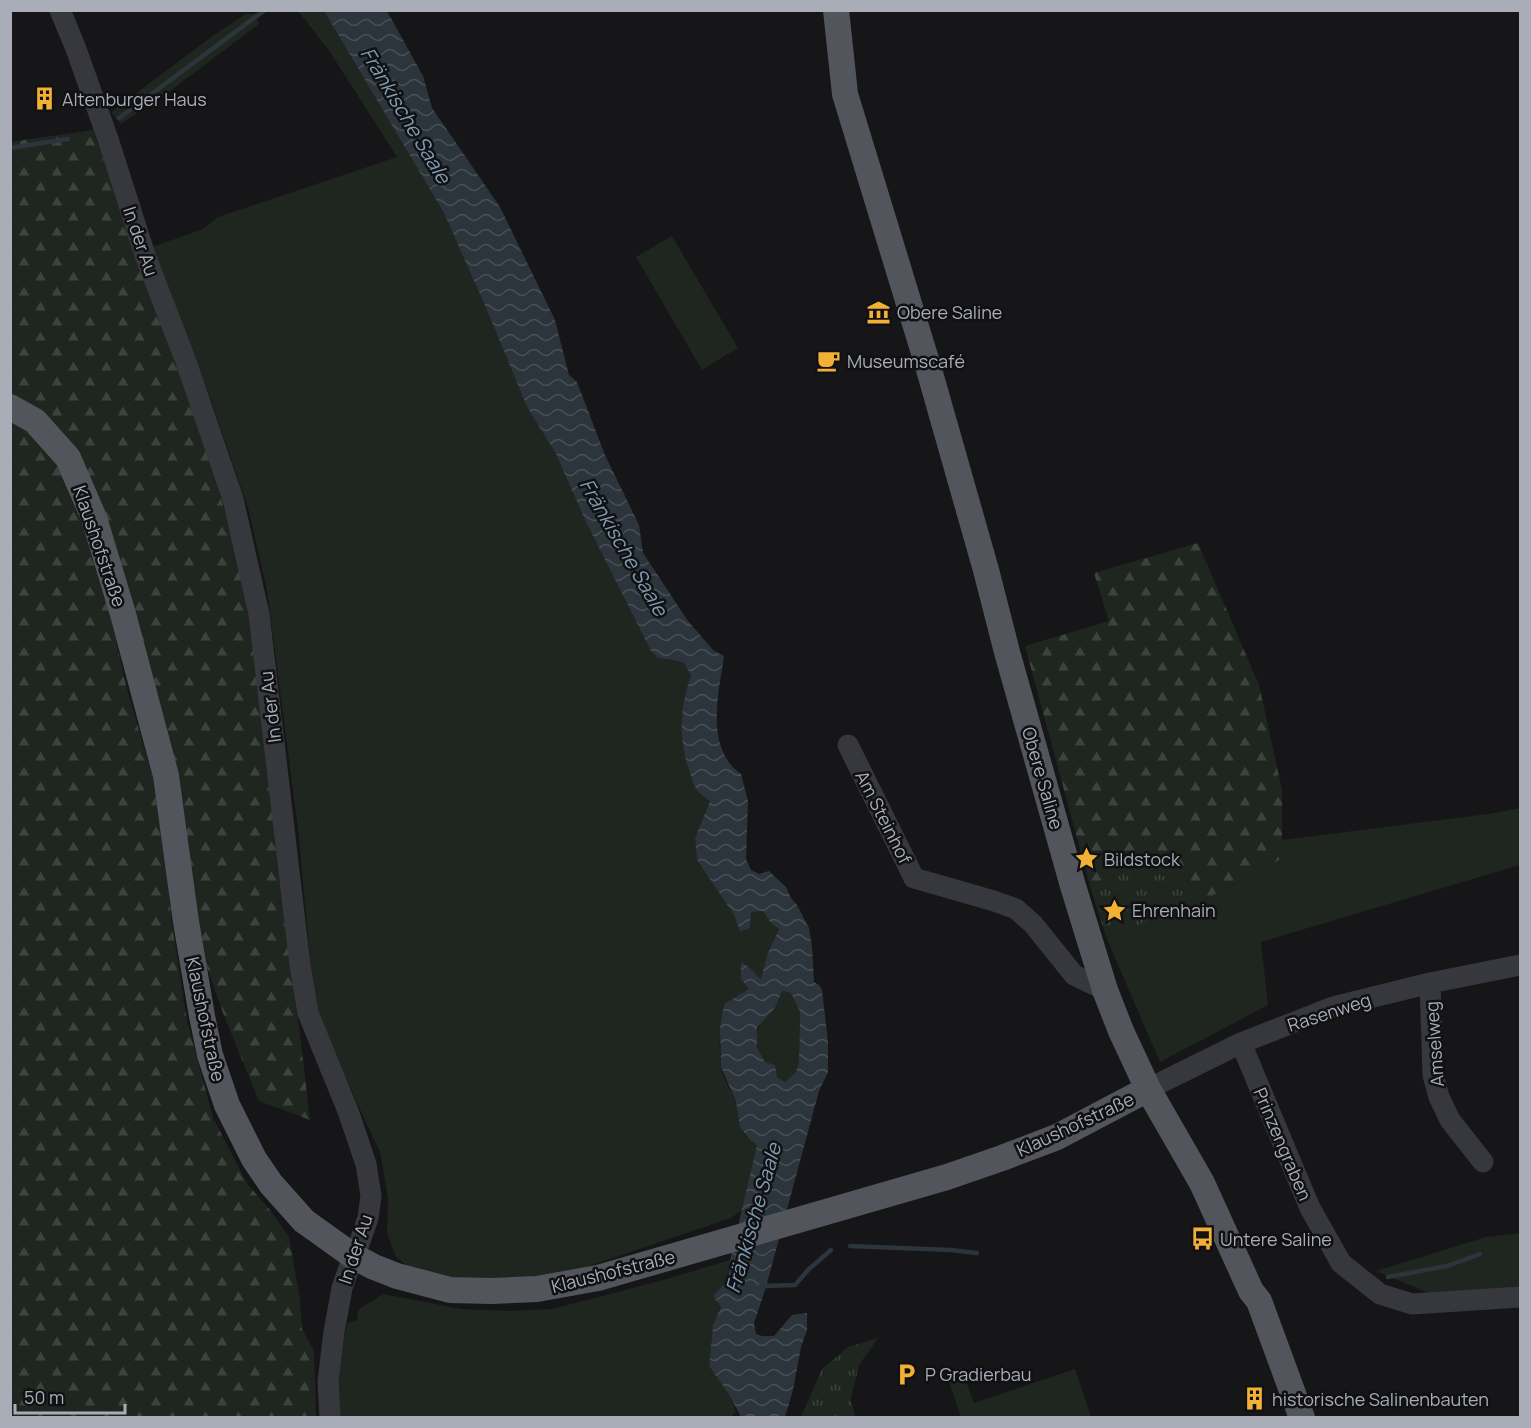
<svg xmlns="http://www.w3.org/2000/svg" width="1531" height="1428" viewBox="0 0 1531 1428" font-family="Manrope,sans-serif">
	<style>
		.green { fill: #1e261f }
		.forest { fill: url(#forest-firs) }
		.park { fill: url(#park-tufts) }
		.water { fill: url(#water-waves); fill-rule: evenodd }
		.lines { fill: none; stroke-linecap: round; stroke-linejoin: round }
		.stream { stroke: #2c353c; stroke-width: 4.5 }
		.minor { stroke: #37383d; stroke-width: 21 }
		.major { stroke: #53555c; stroke-width: 26 }
		.labels { text-anchor: middle; dominant-baseline: central; stroke-width: 5; stroke-linejoin: round; paint-order: stroke }
		.poi-label { font-size: 18px; fill: #a8adb8; stroke: #111113; text-anchor: start }
		.street-label { font-size: 18px; fill: #a8adb8; stroke: #111113 }
		.water-label { font-size: 20px; font-style: italic; fill: #7f9bb3; stroke: #111113 }
	</style>
	<defs>
		<pattern id="forest-firs" width="22" height="20" patternUnits="userSpaceOnUse" patternTransform="scale(1.5)"><rect width="22" height="20" fill="#1e261f"/><path d="M5 1l3.5 6h-7zM16 11l3.5 6h-7z" fill="#3c433d"/></pattern>
		<pattern id="park-tufts" width="24" height="20" patternUnits="userSpaceOnUse" patternTransform="scale(1.5)"><rect width="24" height="20" fill="#1e261f"/><path d="M3 7l-1-3M5 7V3M7 7l1-3M15 17l-1-3M17 17v-4M19 17l1-3" fill="none" stroke="#3c433d"/></pattern>
		<pattern id="water-waves" width="16" height="10" patternUnits="userSpaceOnUse" patternTransform="scale(1.5)"><rect width="16" height="10" fill="#2c353c"/><path d="M0 5q4-4 8 0t8 0" fill="none" stroke="#485056"/></pattern>
	</defs>
	<rect width="100%" height="100%" fill="#161618"/>
	<!-- green -->
	<path class="green" d="M298,11H324L444,213L489,315L527,407L556,454L585,520L651,651L658,658L673,660L684,663L691,675C679,708 678,742 691,776C692,780 694,786 696,789C699,793 706,797 710,801L695,838L697,860L734,915L740,932L750,928L751,912L763,911L770,922L779,929L767,955L761,980L750,968L749,989L724,1004C721,1024 718,1045 721,1066C722,1078 731,1089 735,1101C742,1123 733,1129 757,1145L742,1210L731,1218L557,1277L463,1281L409,1267L396,1257L387,1233L388,1198L380,1152L362,1114L317,1012L313,990L298,829L267,590L248,508L211,400L152,247L203,229L218,217L397,157L328,49Z
		M246,14H255L259,24L170,91L121,124L111,112L214,35Z
		M672,236L738,348L702,370L636,257Z
		M1520,808V865L1261,942L1268,1005L1160,1062L1106,937L1197,903L1250,877L1282,858V840L1488,814Z
		M781,991L791,993L800,1012L799,1061L796,1072L785,1083C771,1073 748,1044 759,1027C763,1020 770,1015 774,1009C778,1004 779,997 781,991Z
		M1520,1233V1287L1429,1293L1376,1271L1486,1237Z
		M730,1260C731,1279 725,1283 713,1296L721,1306L713,1325L709,1366L728,1393L736,1411L731,1417L339,1418L337,1380L347,1323L357,1320L358,1310L383,1294L461,1309L510,1311L552,1309L667,1279Z
		M961,1368L974,1403L1075,1369L1091,1417H961L946,1373Z"/>
	<!-- forest -->
	<path class="forest" d="M93,130L214,471L249,602L310,1120L259,1101L223,1013L191,921L100,515L11,399L10,142Z
		M11,422L27,431L57,465L81,522L111,618L126,685L153,779L167,875L172,924L187,1020L213,1118L248,1185L270,1210L289,1237L300,1300L302,1329L314,1351L316,1417L11,1418Z
		M1198,543L1259,685L1282,790V858L1250,877L1197,903L1177,855L1090,886L1025,646L1109,621L1094,573Z"/>
	<!-- park -->
	<path class="park" d="M1177,855L1197,903L1106,937L1090,886Z
		M878,1338L859,1365L851,1399L855,1417H801L822,1369L848,1347Z"/>
	<!-- water -->
	<path class="water" d="M324,11H387L423,76L432,108L500,207L555,320L569,375L577,382L605,455L639,525L643,553L688,621L713,650L724,656C719,693 704,748 741,774L748,801L746,859L751,870L759,874L769,871L786,887L791,898L797,905L809,928L812,946L814,982L819,985L822,990L828,1042V1072L819,1091L766,1287L754,1323L756,1334L762,1336H774L792,1315L807,1313V1330L801,1347L793,1390L785,1417H741L728,1393L709,1366L713,1325L721,1307L713,1296C725,1283 731,1279 730,1260L757,1145L750,1140L740,1128L736,1102L721,1067L720,1028L724,1004L749,989L741,979V962L750,968L761,979L767,955L779,929L770,922L763,911L751,912L750,928L740,932L734,915L697,860L695,838L710,801C706,798 699,793 696,789C694,786 692,780 691,776C678,742 679,709 691,675L684,663L673,660L658,658L651,651L585,520L556,454L527,407L489,315L444,213ZM782,991L791,993L800,1012L799,1061L796,1072L785,1082L777,1077L775,1065L765,1062L757,1047V1028L775,1008Z"/>
	<g class="lines">
		<!-- stream -->
		<path class="stream" d="M119,118L265,10
			M10,148L68,139
			M850,1246L950,1250L977,1253
			M1388,1277L1447,1266L1480,1254
			M761,1286L795,1285L809,1269L831,1250"/>
		<!-- minor -->
		<path class="minor" d="M60,10L76,49L108,139L145,255L185,359L233,499L259,614L300,965L308,1013L348,1111L366,1164L371,1196L368,1218L359,1244L353,1256L342,1288L334,1332L328,1381L330,1418
			M848,745L914,878L994,901L1016,909L1033,924L1074,975L1105,990
			M1430,983L1433,1075L1439,1097L1450,1120L1483,1162
			M1241,1043L1310,1208L1341,1263L1380,1294L1412,1304L1520,1297
			M1148,1089L1241,1043L1333,1007L1430,983L1520,965"/>
		<!-- major -->
		<path class="major" d="M836,10L845,94L928,366L986,570L1007,652L1073,886L1105,990L1121,1031L1148,1089L1202,1183L1251,1291L1259,1301L1302,1418
			M10,407L35,421L68,458L94,518L123,614L166,776L186,922L202,1016L210,1055L227,1105L254,1159L271,1184L304,1221L353,1256L374,1267L397,1276L450,1290L491,1291L537,1289L598,1278L947,1177L1002,1158L1057,1137L1148,1089"/>
	</g>
	<!-- icons -->
	<defs>
		<symbol id="building-bare" viewBox="-9 -9 18 18"><path d="M-4-6H4V6H1V3H-1V6H-4ZM-2.5-4.3h1.7v1.8h-1.7ZM.8-4.3h1.7v1.8H.8ZM-2.5-1h1.7V.8h-1.7ZM.8-1h1.7V.8H.8Z" fill="#f2b134" stroke="#111113" stroke-width="2.5" paint-order="stroke"/></symbol>
		<symbol id="museum-bare" viewBox="-9 -9 18 18"><path d="M0-6L6-3V-2H-6V-3ZM-5-1h2V3h-2ZM-1-1h2V3h-2ZM3-1h2V3H3ZM-6 4H6V6H-6Z" fill="#f2b134" stroke="#111113" stroke-width="2.5" paint-order="stroke"/></symbol>
		<symbol id="cafe-bare" viewBox="-9 -9 18 18"><path d="M-5.5-4.5H6V0H3Q3 3.5 0 3.5H-2.5Q-5.5 3.5-5.5 0ZM3-3.2v2h1.7v-2ZM-6 4.5H4V6H-6Z" fill="#f2b134" stroke="#111113" stroke-width="2.5" paint-order="stroke"/></symbol>
		<symbol id="sight-bare" viewBox="-9 -9 18 18"><path d="M0-6L1.8-2.2L6-1.7L2.9 1.2L3.7 5.4L0 3.3L-3.7 5.4L-2.9 1.2L-6-1.7L-1.8-2.2Z" fill="#f2b134" stroke="#111113" stroke-width="2.5" paint-order="stroke"/></symbol>
		<symbol id="bus-bare" viewBox="-9 -9 18 18"><path d="M-5-6H5V4H4V6H2V4H-2V6H-4V4H-5ZM-3.5-4V0h7V-4ZM-3.5 1.2v1.5H-2V1.2ZM2 1.2v1.5H3.5V1.2Z" fill="#f2b134" stroke="#111113" stroke-width="2.5" paint-order="stroke"/></symbol>
		<symbol id="parking-bare" viewBox="-9 -9 18 18"><path d="M-3.5-5.5H1a3.5 3.5 0 0 1 0 7H-1V5.5H-3.5ZM-1-3.4V-.6H.8a1.4 1.4 0 0 0 0-2.8Z" fill="#f2b134" stroke="#111113" stroke-width="2.5" paint-order="stroke"/></symbol>
	</defs>
	<g fill-rule="evenodd">
		<use href="#building-bare" x="28" y="82" width="33" height="33"/>
		<use href="#museum-bare" x="862" y="296" width="33" height="33"/>
		<use href="#cafe-bare" x="812" y="344" width="33" height="33"/>
		<use href="#sight-bare" x="1070" y="842" width="33" height="33"/>
		<use href="#sight-bare" x="1098" y="894" width="33" height="33"/>
		<use href="#bus-bare" x="1186" y="1222" width="33" height="33"/>
		<use href="#parking-bare" x="890" y="1358" width="33" height="33"/>
		<use href="#building-bare" x="1238" y="1382" width="33" height="33"/>
	</g>
	<g class="labels">
		<!-- poi labels -->
		<g class="poi-label">
			<text x="62" y="99">Altenburger Haus</text>
			<text x="897" y="312">Obere Saline</text>
			<text x="847" y="361">Museumscafé</text>
			<text x="1104" y="859">Bildstock</text>
			<text x="1132" y="910">Ehrenhain</text>
			<text x="1220" y="1239">Untere Saline</text>
			<text x="925" y="1374">P Gradierbau</text>
			<text x="1272" y="1399">historische Salinenbauten</text>
		</g>
		<!-- street labels -->
		<g class="street-label">
			<text transform="translate(141 241) rotate(71)">In der Au</text>
			<text transform="translate(100 546) rotate(71)">Klaushofstraße</text>
			<text transform="translate(270 707) rotate(-97)">In der Au</text>
			<text transform="translate(1043 778) rotate(74)">Obere Saline</text>
			<text transform="translate(884 817) rotate(63)">Am Steinhof</text>
			<text transform="translate(1329 1012) rotate(-18)">Rasenweg</text>
			<text transform="translate(206 1019) rotate(78)">Klaushofstraße</text>
			<text transform="translate(1434 1044) rotate(-94)">Amselweg</text>
			<text transform="translate(1075 1124) rotate(-25)">Klaushofstraße</text>
			<text transform="translate(1283 1144) rotate(67)">Prinzengraben</text>
			<text transform="translate(355 1249) rotate(-72)">In der Au</text>
			<text transform="translate(613 1271) rotate(-14)">Klaushofstraße</text>
		</g>
		<!-- water labels -->
		<g class="water-label">
			<text transform="translate(406 115) rotate(59)">Fränkische Saale</text>
			<text transform="translate(624 547) rotate(60)">Fränkische Saale</text>
			<text transform="translate(753 1218) rotate(-74)">Fränkische Saale</text>
		</g>
	</g>
	<!-- border -->
	<rect width="1531" height="1428" fill="none" stroke="#a8adb8" stroke-width="24"/>
	<!-- scale -->
	<path d="M15 1404v9h110v-9" fill="none" stroke="#a8adb8" stroke-width="3"/>
	<text x="24" y="1404" font-size="18" fill="#a8adb8" stroke="#111113" stroke-width="4.5" paint-order="stroke">50 m</text>
</svg>
